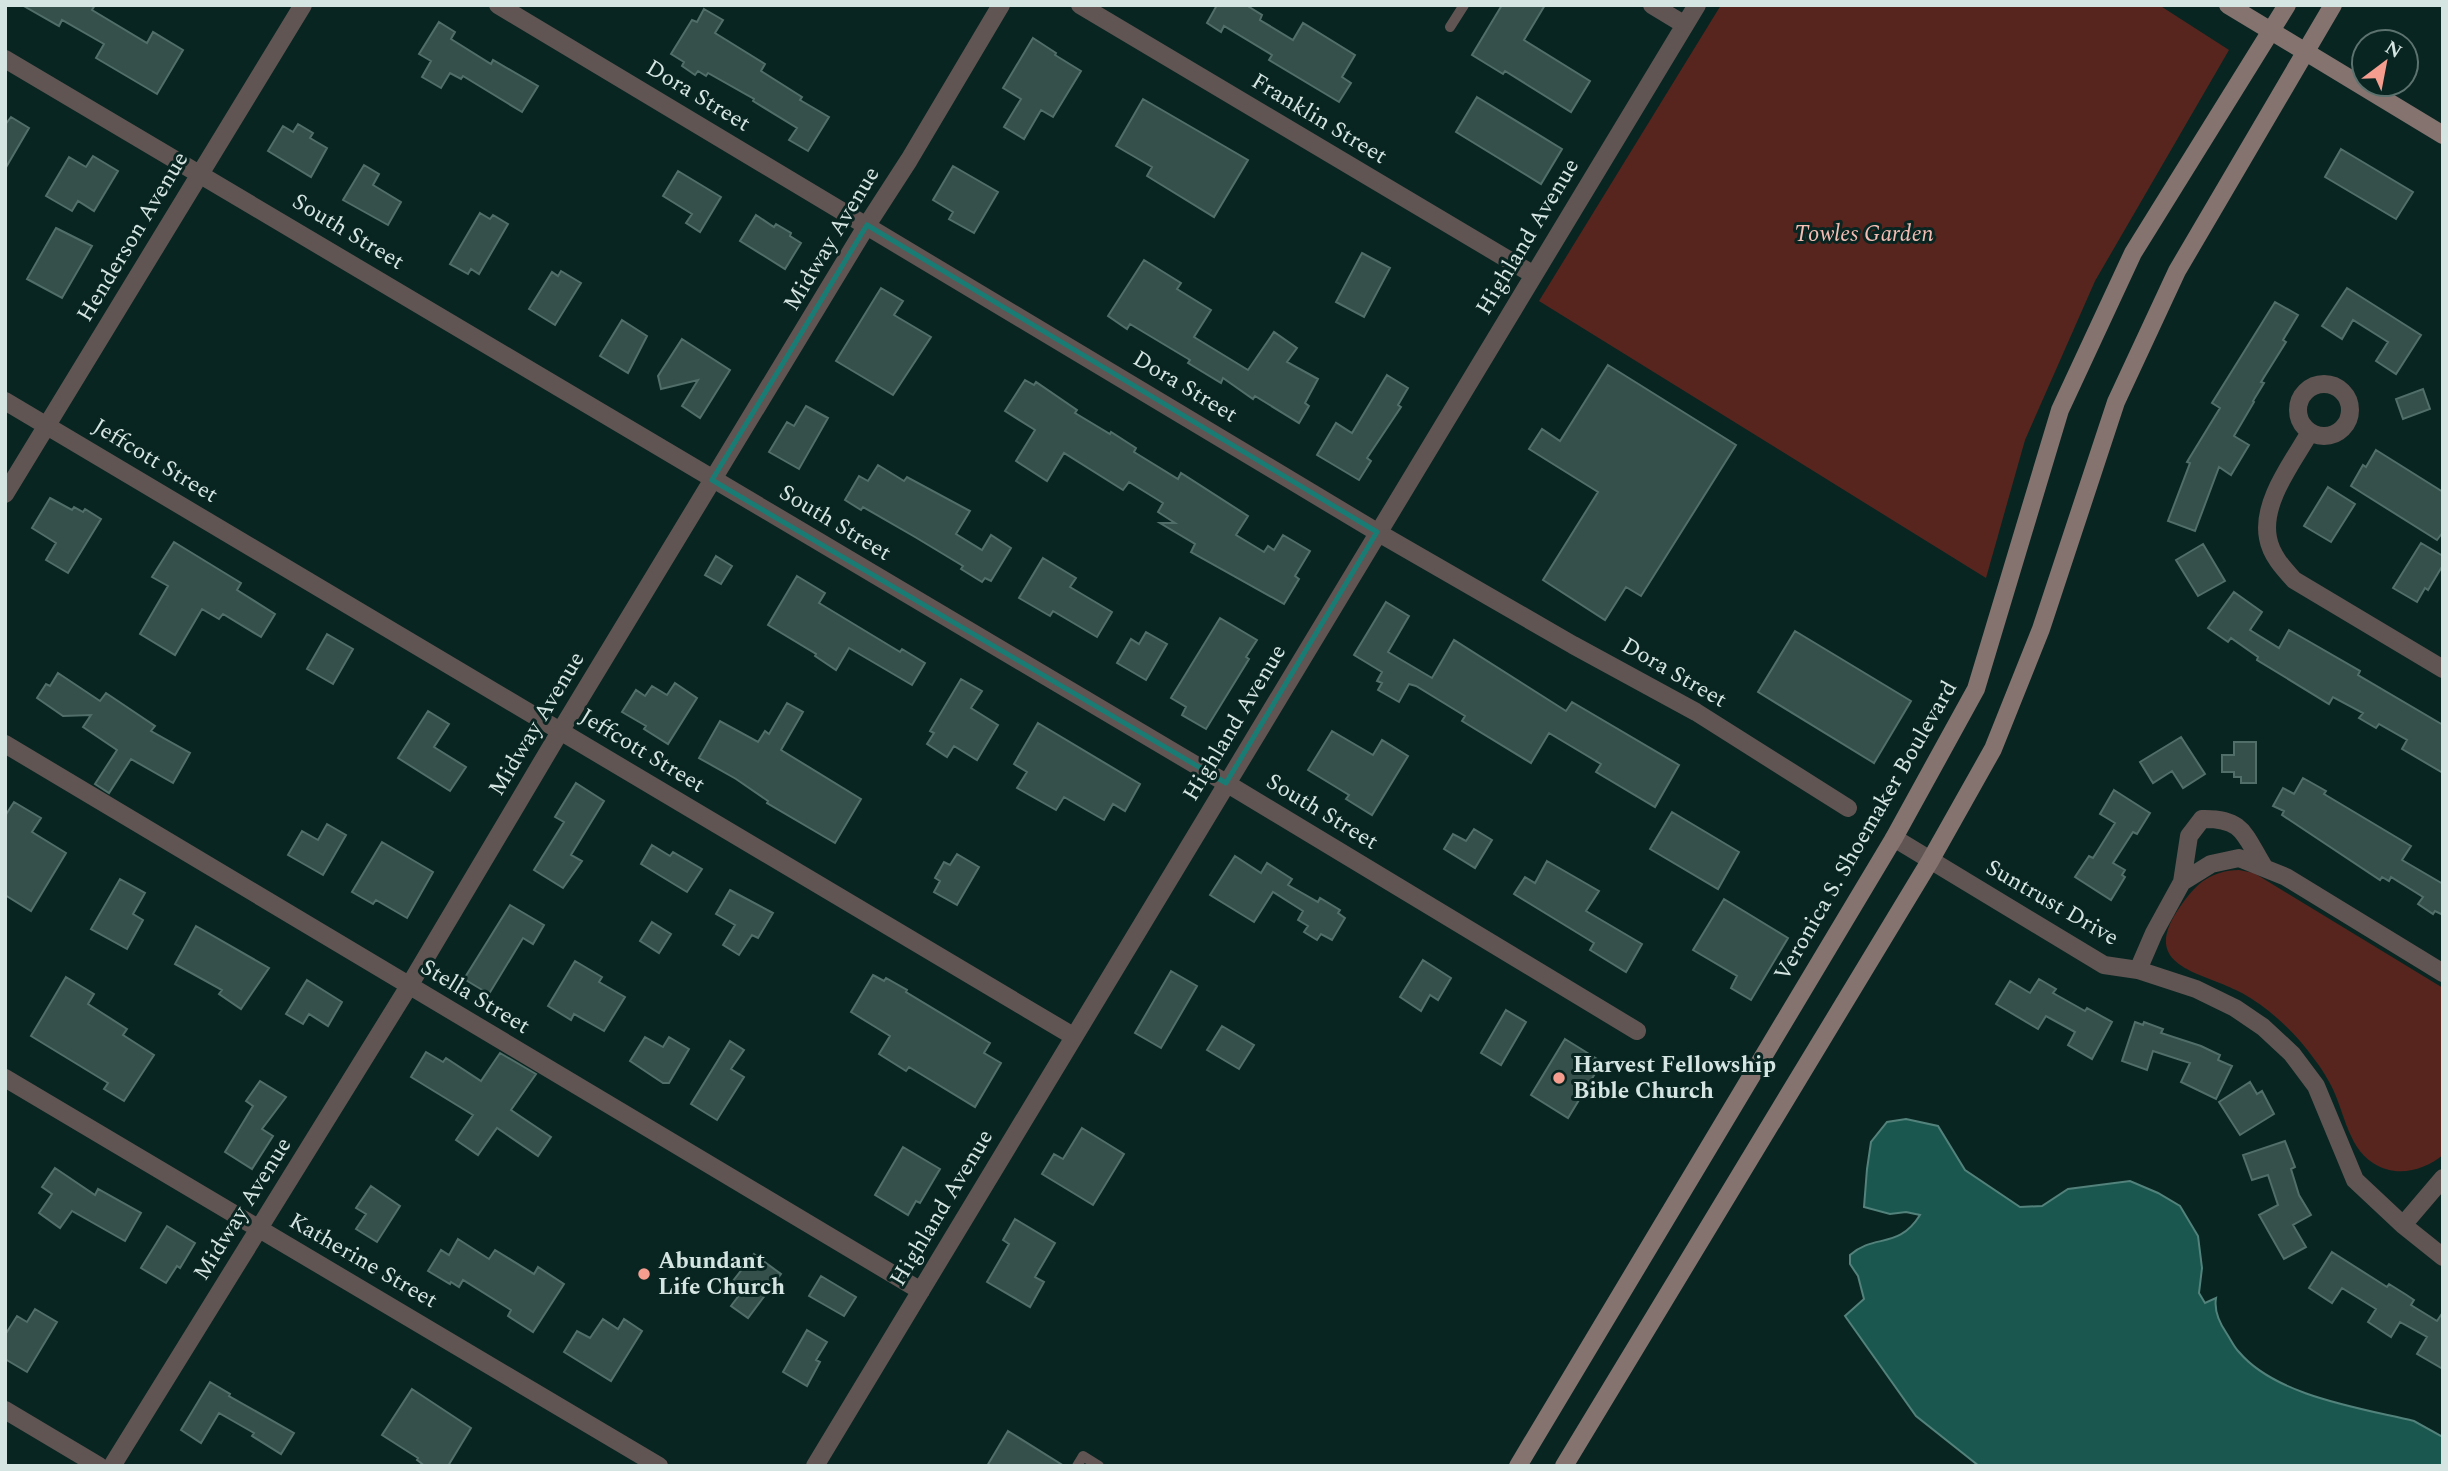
<svg xmlns="http://www.w3.org/2000/svg" width="2448" height="1471" viewBox="0 0 2448 1471" font-family="Spectral,serif">
	<style>
		.green { fill: #57251e }
		.water { fill: #1a584f; stroke: #52827b; stroke-width: 2 }
		.building { fill: #35504b; stroke: #526e69; stroke-width: 2 }
		.lines { fill: none; stroke-linecap: round; stroke-linejoin: round }
		.lane { stroke: #605553; stroke-width: 10 }
		.street { stroke: #605553; stroke-width: 18 }
		.secondary { stroke: #857370; stroke-width: 18 }
		.marked { fill: none; stroke: #197c74; stroke-width: 5; stroke-linejoin: round }
		.poi-dot { fill: #f59d8f; stroke: #092521; stroke-width: 2.5 }
		.labels { text-anchor: middle; dominant-baseline: central; stroke-width: 6; stroke-linejoin: round; paint-order: stroke }
		.street-label { font-size: 23px; fill: #d5e5e2; stroke: #092521 }
		.park-label { font-size: 23px; font-style: italic; fill: #f5beb5; stroke: #092521 }
		.poi-label { font-size: 23px; font-weight: bold; fill: #d5e5e2; stroke: #092521; text-anchor: start }
	</style>
	<rect width="100%" height="100%" fill="#092521"/>
	<!-- green -->
	<path class="green" d="M1721,5H2159L2229,50L2095,281L2025,440L1986,578L1539,301Z
		M2239,870L2254,873L2443,988V1155C2423,1171 2396,1178 2373,1163C2346,1146 2344,1106 2328,1080C2321,1067 2310,1053 2300,1041C2284,1023 2264,1005 2242,993C2202,971 2135,968 2182,904C2198,882 2211,871 2239,870Z"/>
	<!-- water -->
	<path class="water" d="M1906,1119L1938,1126L1965,1170L2020,1207L2042,1206L2068,1189L2130,1181L2158,1193L2180,1206L2198,1236L2202,1268L2199,1293L2205,1303L2216,1298C2214,1310 2220,1324 2227,1334C2231,1340 2234,1347 2239,1352C2276,1396 2360,1408 2414,1421L2443,1437V1466H1979L1916,1416L1845,1316L1864,1299L1858,1276L1850,1264V1255C1875,1233 1898,1250 1920,1215L1906,1212L1890,1214L1864,1207L1867,1169L1871,1142L1887,1122Z"/>
	<!-- building -->
	<path class="building" d="M22,5H95L92,10L147,43L153,32L183,50L157,94L96,58L104,44L62,20L59,26Z
		M1217,5H1246L1262,15L1260,20L1293,40L1303,23L1355,55L1342,77L1351,83L1339,102L1269,60L1272,55L1224,26L1221,32L1207,23Z
		M1502,5H1545L1524,40L1590,81L1571,112L1505,71L1503,74L1472,55Z
		M704,9L723,20L715,33L765,64L761,71L802,97L800,100L829,117L808,151L789,140L797,128L753,101L754,99L708,73L706,76L698,71L695,75L682,66L684,62L671,54L692,20L697,22Z
		M439,22L455,32L451,39L491,64L493,60L538,86L522,112L463,76L461,79L450,73L441,88L422,77L431,61L419,54Z
		M1033,38L1056,53L1055,55L1081,71L1053,117L1041,110L1024,139L1004,127L1021,99L1003,88Z
		M1477,97L1562,149L1541,184L1456,132Z
		M1143,99L1248,160L1214,217L1147,176L1152,167L1116,146Z
		M11,117L29,128L5,169V125Z
		M298,124L313,133L310,138L327,148L311,177L268,151L283,126L293,132Z
		M2341,149L2413,192L2396,219L2325,177Z
		M93,156L118,171L94,211L78,201L72,211L46,196L69,157L86,167Z
		M364,165L379,174L373,185L401,202L388,225L343,200Z
		M953,166L998,192L974,233L949,219L953,212L933,200Z
		M678,171L721,197L700,232L686,223L692,214L663,196Z
		M480,213L490,219L493,215L508,224L479,274L471,269L468,274L450,264Z
		M756,215L774,227L776,224L791,233L790,236L801,243L785,269L740,241Z
		M56,228L92,246L62,298L27,279Z
		M1362,253L1390,268L1364,317L1336,302Z
		M1144,260L1181,283L1177,289L1211,310L1194,337L1248,370L1274,332L1297,348L1287,362L1318,379L1305,403L1309,406L1299,423L1255,396L1253,399L1223,378L1221,383L1188,363L1190,360L1130,324L1127,329L1108,316Z
		M561,271L581,283L555,325L529,309L552,272L558,276Z
		M881,288L903,301L894,315L931,337L893,395L836,361Z
		M2347,288L2421,335L2396,374L2376,361L2388,342L2353,320L2342,339L2322,326Z
		M2275,302L2298,315L2283,340L2286,342L2261,382L2264,383L2253,401L2254,402L2234,436L2249,445L2231,475L2219,467L2195,531L2168,521L2190,463L2187,462L2220,408L2212,403Z
		M622,320L647,336L628,373L600,356Z
		M682,339L730,370L700,418L682,406L698,380L661,389L658,376Z
		M1608,365L1736,445L1641,596L1626,587L1605,620L1543,580L1598,492L1529,449L1542,429L1560,441Z
		M1387,375L1408,388L1398,405L1401,407L1367,458L1371,461L1359,480L1317,455L1336,423L1352,433Z
		M1025,380L1034,385L1036,382L1077,410L1075,413L1110,434L1111,432L1136,448L1134,452L1178,479L1181,473L1248,516L1236,535L1264,552L1268,546L1274,550L1283,535L1310,551L1295,576L1299,579L1284,604L1191,552L1195,544L1160,523H1175L1158,512L1163,503L1129,482L1123,490L1064,453L1047,481L1016,461L1035,430L1005,411Z
		M2423,389L2430,409L2403,419L2396,399Z
		M806,406L828,418L799,469L769,452L787,422L794,426Z
		M2376,450L2443,492V532L2437,540L2351,486L2363,465L2366,467Z
		M878,465L904,481L907,477L970,511L956,534L982,550L991,535L1011,548L991,581L985,578L982,582L961,569L963,566L915,537L863,507L861,510L845,500L859,476L868,481Z
		M2328,487L2355,504L2331,542L2304,526Z
		M50,498L72,510L74,507L83,512L85,509L101,519L68,573L46,560L56,543L32,528Z
		M174,542L241,583L237,590L275,614L261,637L223,614L219,619L202,609L175,655L140,634L168,586L152,577Z
		M2421,543L2443,556V565L2428,590L2425,588L2417,602L2393,588Z
		M2203,544L2225,581L2198,596L2176,560Z
		M716,556L732,566L721,584L705,575Z
		M1043,558L1076,578L1070,587L1112,612L1097,637L1053,611L1050,616L1019,598Z
		M797,576L825,593L819,603L900,652L902,649L925,663L912,685L849,648L836,670L815,656L816,654L768,625Z
		M2234,592L2262,612L2250,630L2279,648L2289,630L2360,671L2358,675L2443,725V773L2402,749L2407,740L2379,724L2376,728L2359,718L2363,713L2333,697L2329,704L2257,660L2258,657L2231,638L2228,642L2208,628Z
		M1386,602L1409,616L1388,652L1432,678L1454,640L1566,711L1572,702L1679,765L1655,807L1596,772L1601,764L1549,733L1531,763L1462,721L1465,716L1416,686L1409,684L1399,702L1378,690L1382,683L1377,681L1382,672L1354,655Z
		M1220,618L1257,640L1246,657L1249,659L1206,729L1182,715L1186,707L1171,698Z
		M1795,631L1911,701L1874,763L1758,692Z
		M1146,632L1167,644L1146,680L1117,663L1131,639L1139,644Z
		M327,634L353,649L333,684L307,669Z
		M58,673L100,701L106,693L155,726L151,731L190,753L173,783L131,759L109,793L95,784L117,750L83,727L91,715L63,716L37,698L46,684L50,686Z
		M961,679L982,691L971,708L998,725L977,760L954,746L947,757L927,744L934,733L930,731Z
		M675,683L697,698L668,744L644,729L646,726L622,712L636,690L645,696L652,686L667,695Z
		M787,703L803,712L781,750L861,799L835,843L767,803L768,801L736,779L699,758L720,721L758,742L765,731L769,734Z
		M428,711L449,724L434,747L466,767L450,791L398,758Z
		M1038,723L1140,784L1125,811L1113,804L1104,820L1064,797L1056,810L1017,788L1027,772L1014,764Z
		M1332,731L1373,755L1382,740L1408,756L1372,815L1346,799L1349,795L1308,770Z
		M2181,737L2205,774L2183,788L2172,771L2153,783L2140,762Z
		M2234,742H2256V783H2241V777H2234V772H2222V755H2234Z
		M2303,778L2326,791L2324,794L2411,846L2402,860L2443,884V915L2435,911L2433,914L2418,904L2423,897L2391,877L2389,881L2382,877L2380,880L2282,815L2284,811L2273,806L2283,788L2294,794Z
		M576,783L604,801L571,855L582,861L563,888L534,870L564,822L555,817Z
		M2114,790L2150,813L2137,834L2133,832L2113,863L2125,870L2122,875L2125,877L2111,900L2075,877L2089,856L2093,858L2115,823L2100,814Z
		M14,802L41,818L32,832L66,853L31,911L5,895V816Z
		M1672,812L1739,852L1718,889L1650,849Z
		M327,824L346,835L323,875L288,855L302,831L318,840Z
		M1474,829L1492,840L1475,868L1444,849L1453,834L1466,841Z
		M382,842L433,872L407,918L376,900L373,904L352,892Z
		M652,845L670,856L673,852L702,869L687,892L641,864Z
		M957,854L979,867L957,905L934,892L940,881L935,878L944,862L950,865Z
		M1235,856L1261,873L1267,863L1292,879L1288,885L1318,902L1320,898L1340,910L1338,913L1345,918L1332,940L1321,934L1317,940L1304,932L1308,926L1298,920L1303,911L1273,892L1254,922L1210,895Z
		M1547,861L1599,891L1586,911L1642,944L1626,972L1590,950L1594,943L1514,894L1525,877L1535,883Z
		M120,879L145,893L133,914L143,920L127,949L91,929Z
		M730,890L773,913L758,938L752,935L739,955L723,945L735,925L716,914Z
		M1724,899L1788,938L1751,1000L1731,988L1737,976L1693,950Z
		M510,905L544,925L533,944L523,938L489,994L464,979Z
		M652,922L671,934L659,953L640,941Z
		M196,926L269,968L241,1009L219,994L222,990L175,964Z
		M1423,960L1451,978L1438,1000L1430,995L1421,1011L1400,997Z
		M575,961L602,977L599,982L625,997L604,1031L574,1014L571,1020L548,1006Z
		M1171,971L1197,986L1161,1048L1135,1033Z
		M873,975L884,981L886,978L907,990L906,992L990,1043L984,1053L1001,1063L975,1107L909,1067L906,1071L879,1054L890,1036L851,1012Z
		M66,977L94,994L88,1004L127,1029L123,1035L154,1055L124,1101L104,1089L108,1083L31,1036Z
		M2039,979L2056,989L2053,993L2085,1011L2087,1008L2112,1022L2092,1059L2068,1045L2075,1032L2046,1016L2038,1029L1996,1004L2010,981L2030,993Z
		M307,980L342,1002L328,1026L309,1014L303,1024L286,1014Z
		M1506,1010L1526,1022L1501,1065L1481,1053Z
		M2135,1022L2143,1025L2144,1022L2163,1029L2161,1033L2201,1046L2220,1055L2218,1060L2232,1066L2216,1099L2181,1082L2190,1063L2153,1051L2147,1070L2122,1061Z
		M1222,1026L1254,1045L1239,1069L1207,1050Z
		M645,1037L663,1047L669,1037L689,1049L669,1083H663L630,1061Z
		M1565,1039L1602,1062L1568,1118L1531,1095Z
		M730,1041L744,1050L731,1069L744,1077L717,1120L691,1104Z
		M426,1052L443,1062L446,1058L481,1081L500,1053L536,1074L511,1110L551,1137L538,1156L497,1128L478,1155L456,1140L473,1115L411,1077Z
		M260,1081L286,1097L262,1129L273,1136L252,1169L225,1152L253,1106L246,1101Z
		M2250,1082L2257,1094L2262,1091L2274,1114L2240,1135L2219,1102Z
		M1082,1128L1124,1154L1093,1205L1042,1174L1054,1154L1063,1159Z
		M2285,1141L2295,1167L2291,1169L2299,1195L2311,1215L2293,1225L2306,1247L2284,1259L2259,1215L2278,1205L2268,1175L2252,1180L2243,1155Z
		M903,1147L940,1169L920,1203L916,1201L908,1215L875,1195Z
		M55,1168L95,1195L98,1189L141,1213L125,1241L72,1211L60,1228L39,1213L52,1194L42,1187Z
		M371,1186L400,1206L377,1242L356,1229L366,1214L356,1208Z
		M1015,1219L1055,1243L1035,1277L1044,1282L1030,1307L987,1282L1009,1244L1003,1240Z
		M167,1226L195,1243L180,1268L177,1266L166,1283L141,1268Z
		M458,1239L489,1259L495,1250L534,1274L538,1267L564,1284L533,1332L508,1316L511,1310L463,1280L459,1287L451,1282L450,1284L428,1271L441,1250L449,1255Z
		M2332,1252L2387,1287L2389,1284L2405,1294L2414,1300L2411,1305L2437,1321L2443,1312V1369L2417,1354L2427,1337L2400,1322L2391,1337L2368,1322L2376,1309L2342,1288L2332,1303L2309,1288Z
		M754,1254L781,1274L748,1318L731,1306L740,1294L729,1286Z
		M821,1276L856,1297L844,1316L809,1296Z
		M35,1309L57,1322L27,1372L5,1359V1335L17,1316L27,1322Z
		M603,1319L618,1329L624,1319L642,1331L611,1381L564,1352L577,1331L590,1338Z
		M807,1330L827,1342L816,1360L820,1362L807,1386L783,1372Z
		M210,1382L230,1394L229,1396L294,1433L281,1454L252,1436L254,1433L219,1413L201,1443L181,1430Z
		M412,1389L471,1428L448,1466H425L417,1460L418,1458L382,1435Z
		M1008,1431L1064,1466H987Z"/>
	<g class="lines">
		<!-- lane -->
		<path class="lane" d="M1450,27L1464,5
			M1077,1466L1083,1456L1099,1466"/>
		<!-- street -->
		<path class="street" d="M498,5L1377,532L1573,645L1696,712L1848,808
			M1080,5L1534,275
			M1652,5L1685,25
			M5,59L1226,783L1637,1031
			M2298 410a26 26 0 1 1 52 0a26 26 0 1 1-52 0Z
			M5,401L1073,1036
			M2310,432C2293,462 2261,502 2268,538C2271,555 2283,568 2294,580L2443,669
			M5,494L303,5
			M5,744L921,1291
			M1894,838L2104,965L2138,970L2196,989L2235,1008L2263,1027L2292,1054L2316,1086L2355,1180L2403,1225L2443,1257
			M2182,882L2189,836L2202,819C2244,818 2244,835 2264,867
			M2138,970L2154,933L2182,882L2211,864L2239,858L2286,877L2443,973
			M5,1078L659,1466
			M2403,1225L2443,1178
			M5,1410L99,1466
			M112,1466L409,986L561,730L867,225L909,160L1001,5
			M815,1466L1697,5"/>
		<!-- secondary -->
		<path class="secondary" d="M2228,5L2443,135
			M1518,1466L1894,838L1976,689L2060,410L2133,253L2287,5
			M1564,1466L1930,861L1993,749L2041,629L2116,402L2177,271L2333,5"/>
	</g>
	<!-- marked area -->
	<path class="marked" d="M867,225L1377,532L1226,783L712,480Z"/>
	<!-- markers -->
	<g class="poi-dot">
		<circle cx="1559" cy="1078" r="7"/>
		<circle cx="644" cy="1274" r="7"/>
	</g>
	<g class="labels">
		<!-- street labels -->
		<g class="street-label">
			<text transform="translate(698 96) rotate(31)">Dora Street</text>
			<text transform="translate(1319 119) rotate(31)">Franklin Street</text>
			<text transform="translate(348 232) rotate(31)">South Street</text>
			<text transform="translate(133 237) rotate(-59)">Henderson Avenue</text>
			<text transform="translate(1528 237) rotate(-59)">Highland Avenue</text>
			<text transform="translate(832 239) rotate(-59)">Midway Avenue</text>
			<text transform="translate(1185 387) rotate(31)">Dora Street</text>
			<text transform="translate(155 461) rotate(31)">Jeffcott Street</text>
			<text transform="translate(835 523) rotate(31)">South Street</text>
			<text transform="translate(1674 673) rotate(30)">Dora Street</text>
			<text transform="translate(1235 723) rotate(-59)">Highland Avenue</text>
			<text transform="translate(537 724) rotate(-59)">Midway Avenue</text>
			<text transform="translate(642 751) rotate(31)">Jeffcott Street</text>
			<text transform="translate(1322 812) rotate(31)">South Street</text>
			<text transform="translate(1866 831) rotate(-60)">Veronica S. Shoemaker Boulevard</text>
			<text transform="translate(2052 903) rotate(30)">Suntrust Drive</text>
			<text transform="translate(475 997) rotate(31)">Stella Street</text>
			<text transform="translate(942 1208) rotate(-59)">Highland Avenue</text>
			<text transform="translate(243 1209) rotate(-58)">Midway Avenue</text>
			<text transform="translate(363 1261) rotate(30)">Katherine Street</text>
		</g>
		<!-- park labels -->
		<g class="park-label">
			<text x="1864" y="234">Towles Garden</text>
		</g>
		<!-- poi labels -->
		<g class="poi-label">
			<text x="1573" y="1065">Harvest Fellowship<tspan x="1573" dy="26">Bible Church</tspan></text>
			<text x="658" y="1261">Abundant<tspan x="658" dy="26">Life Church</tspan></text>
		</g>
	</g>
	<!-- border -->
	<rect width="2448" height="1471" fill="none" stroke="#d5e5e2" stroke-width="14"/>
	<!-- north arrow -->
	<g transform="translate(2385 63) rotate(32)"><circle r="33" fill="#092521" stroke="#5b726e" stroke-width="2"/>
	<path d="M0-5L12 26L0 18L-12 26Z" fill="#f59d8f"/>
	<text y="-10" font-size="19" font-weight="bold" text-anchor="middle" fill="#d5e5e2">N</text>
	</g>
</svg>
